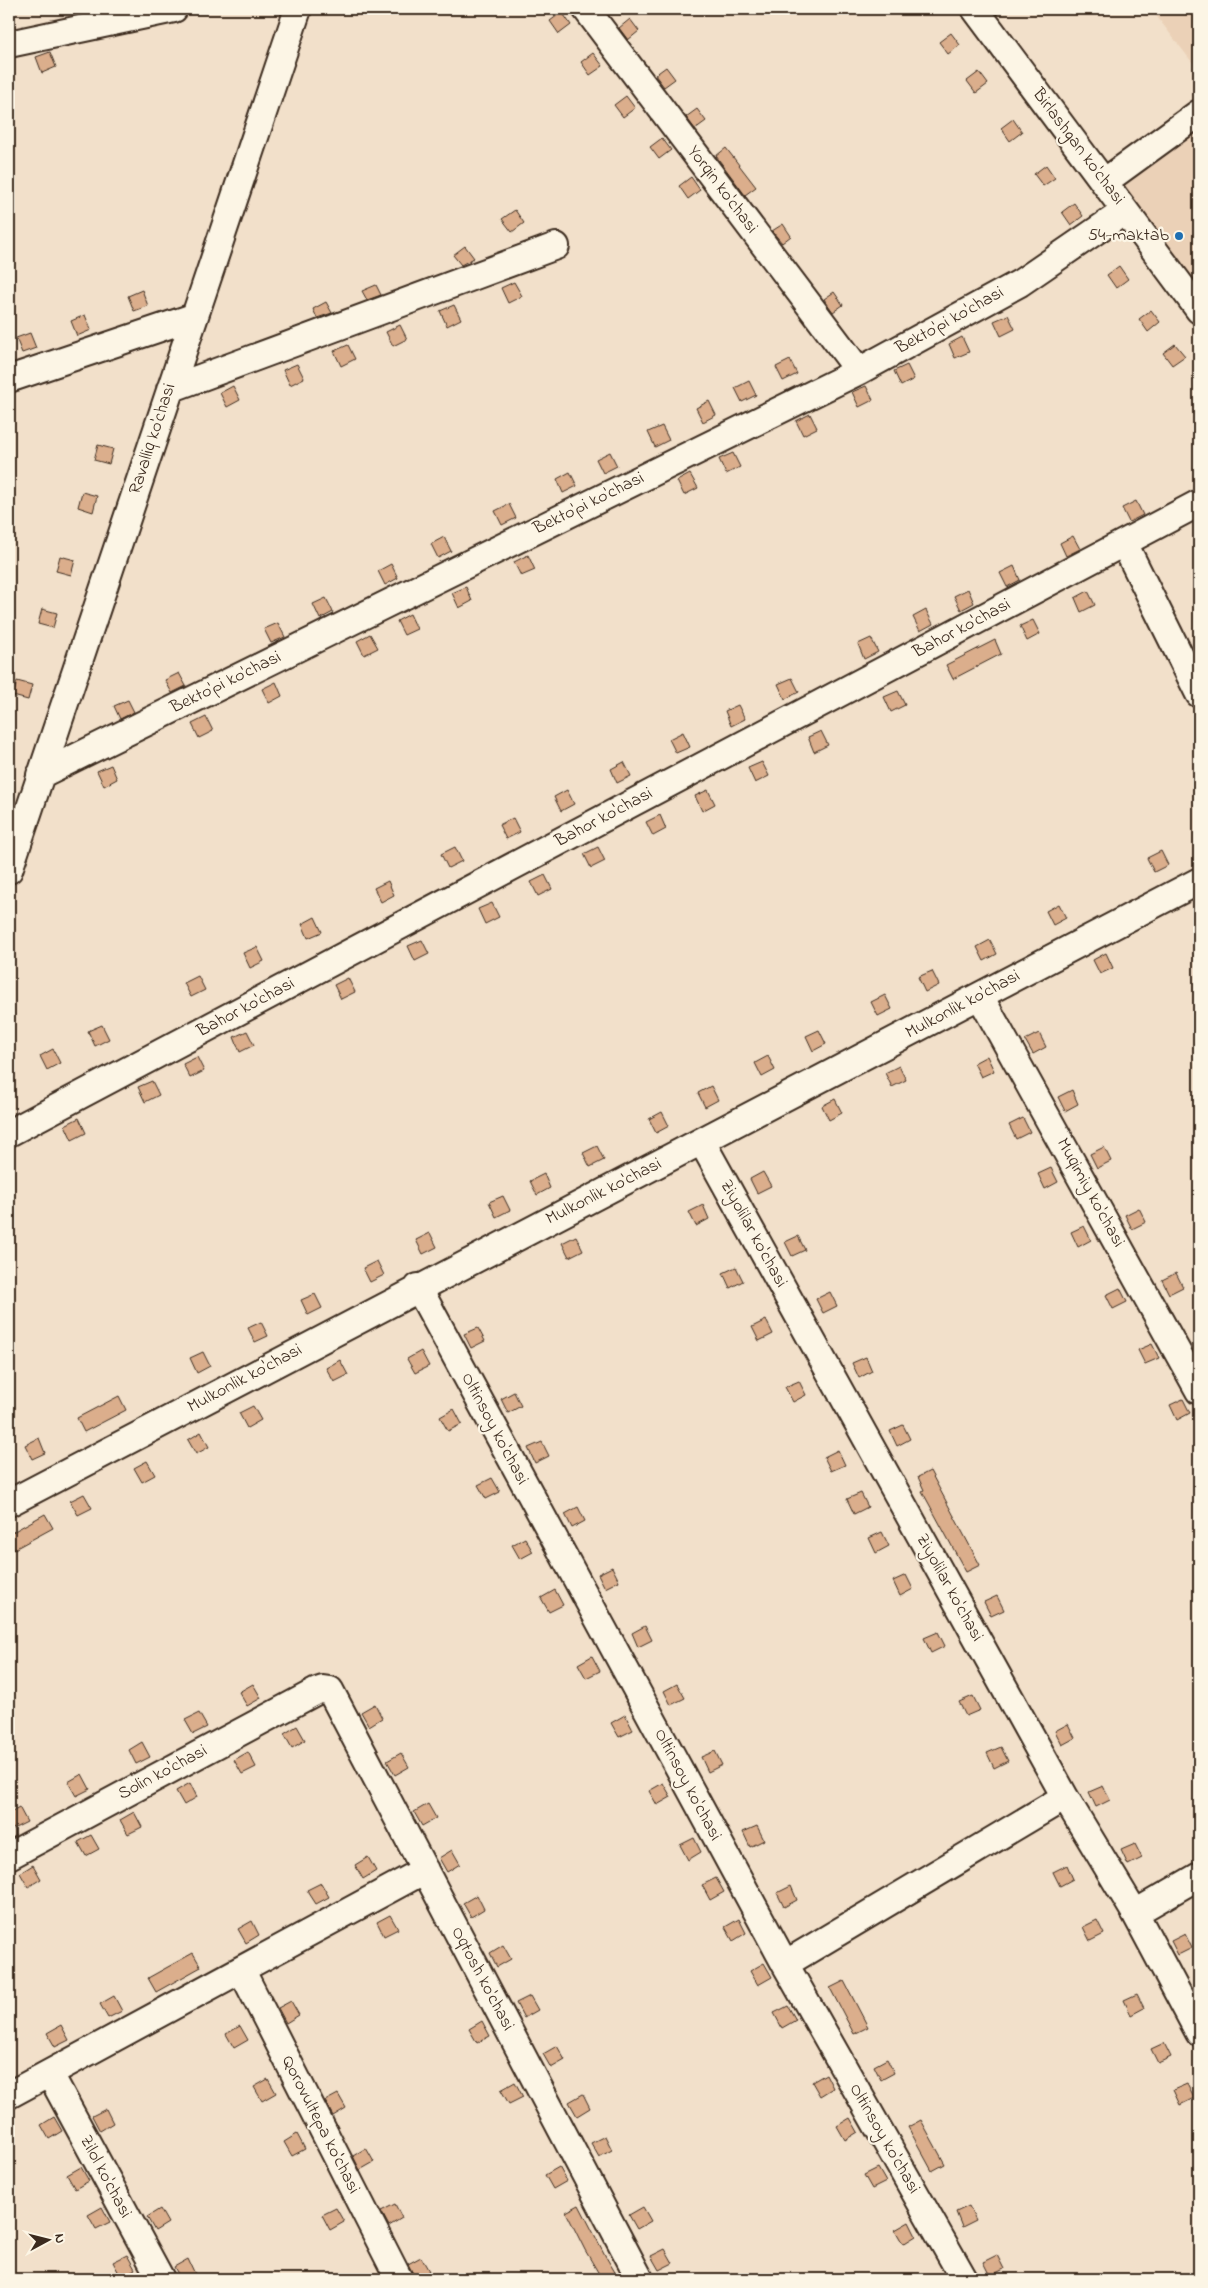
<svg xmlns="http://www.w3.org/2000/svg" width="1208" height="2288" viewBox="0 0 1208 2288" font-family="'Indie Flower',sans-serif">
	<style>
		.built { fill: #ebd1b7 }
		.building { fill: #dbae8c; stroke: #3b2a1e }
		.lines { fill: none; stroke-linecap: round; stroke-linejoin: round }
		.minor-casing { stroke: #3b2a1e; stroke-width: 30 }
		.minor { stroke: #fcf5e5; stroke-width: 26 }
		.poi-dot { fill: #1f6fb2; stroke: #fcf5e5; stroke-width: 2 }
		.labels { text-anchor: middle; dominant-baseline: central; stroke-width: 4.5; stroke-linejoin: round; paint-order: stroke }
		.street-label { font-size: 18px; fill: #3b2a1e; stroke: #fcf5e5 }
		.poi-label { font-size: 18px; fill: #3b2a1e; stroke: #fcf5e5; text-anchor: end }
	</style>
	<rect width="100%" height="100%" fill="#f2e0ca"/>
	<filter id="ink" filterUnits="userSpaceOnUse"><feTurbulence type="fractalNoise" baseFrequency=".02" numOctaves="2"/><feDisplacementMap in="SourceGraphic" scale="10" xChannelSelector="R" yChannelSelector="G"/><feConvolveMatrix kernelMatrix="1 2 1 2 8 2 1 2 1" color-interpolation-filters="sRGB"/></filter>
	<g filter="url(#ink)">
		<!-- built -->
		<path class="built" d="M1151,9H1199V71Z
			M1199,124V290L1119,183Z"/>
		<!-- building -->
		<path class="building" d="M562,12L571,25L559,34L550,21Z
			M630,19L639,31L628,40L619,28Z
			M951,33L960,45L948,54L939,42Z
			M50,52L56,67L42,73L36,57Z
			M593,53L603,66L590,75L581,62Z
			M666,67L675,79L664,87L655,75Z
			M979,72L988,84L976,93L967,81Z
			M626,96L635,108L623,117L614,105Z
			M697,109L706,121L695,129L686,117Z
			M1013,119L1022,132L1010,141L1001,128Z
			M662,138L671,150L659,159L650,147Z
			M726,148L756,187L745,195L716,156Z
			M1046,165L1055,178L1043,186L1034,174Z
			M691,177L700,190L688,199L679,186Z
			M1074,203L1083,216L1071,225L1062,212Z
			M515,210L524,223L512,232L502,219Z
			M783,224L791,236L782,243L772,231Z
			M465,246L474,258L461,265L453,255Z
			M1119,266L1128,279L1116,288L1107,275Z
			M514,282L522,296L508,303L501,288Z
			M376,285L381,295L367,300L362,291Z
			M142,290L148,306L134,311L128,296Z
			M834,292L843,305L833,312L824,299Z
			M326,302L332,313L317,318L313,309Z
			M454,305L461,319L447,326L440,311Z
			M1151,310L1160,322L1148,332L1139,319Z
			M85,315L91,330L77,336L71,321Z
			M1008,315L1015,329L1001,336L994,321Z
			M400,325L407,339L393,346L386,332Z
			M30,333L36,348L22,353L16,338Z
			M962,337L969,352L955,358L949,344Z
			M1175,344L1185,356L1172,365L1163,353Z
			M348,345L355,359L341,366L334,351Z
			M790,360L797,374L783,381L776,367Z
			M297,364L304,378L290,385L283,370Z
			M907,365L914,379L901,386L894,371Z
			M749,381L756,395L742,402L735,388Z
			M233,386L240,400L227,407L220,393Z
			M866,386L873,400L859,407L852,392Z
			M709,401L716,415L703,422L696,408Z
			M810,414L817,428L803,435L796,421Z
			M662,426L669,440L655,447L648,432Z
			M98,445L113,449L109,464L94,460Z
			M610,452L617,466L603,473L596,459Z
			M733,453L740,467L726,474L719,459Z
			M570,472L577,486L563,493L557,479Z
			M690,474L698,488L684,495L677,481Z
			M82,492L97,496L93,512L78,507Z
			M1136,501L1143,515L1129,522L1122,508Z
			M509,504L516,518L502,525L495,511Z
			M1073,536L1080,549L1066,556L1060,543Z
			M444,537L451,551L438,558L431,544Z
			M528,555L535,570L521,576L514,562Z
			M60,556L75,560L71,575L56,571Z
			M391,564L398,578L385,585L378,571Z
			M1014,566L1020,580L1007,587L1000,573Z
			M466,587L472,601L459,608L452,593Z
			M968,589L974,603L961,610L954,596Z
			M1088,591L1095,605L1081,612L1075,598Z
			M326,598L333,612L320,619L313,604Z
			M42,609L57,613L53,628L38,624Z
			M926,610L933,624L920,631L913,617Z
			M410,614L417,629L404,635L397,621Z
			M1033,620L1040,634L1027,641L1020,626Z
			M278,623L285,637L271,643L264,629Z
			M370,634L378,648L364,655L357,641Z
			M871,638L878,652L864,659L858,644Z
			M995,640L1001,654L953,679L946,665Z
			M179,673L186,686L172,693L165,680Z
			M792,678L799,692L785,699L778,684Z
			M17,681L32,685L28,700L13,696Z
			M276,682L282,696L269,703L262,689Z
			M898,691L905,705L891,712L884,697Z
			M128,700L134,712L120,719L114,706Z
			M738,705L745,719L731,726L725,711Z
			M206,717L213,731L199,738L192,724Z
			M821,731L828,745L814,752L808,737Z
			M683,732L690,747L676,753L669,739Z
			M624,762L631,776L617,783L611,769Z
			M762,762L769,776L755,783L748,768Z
			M111,765L117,779L104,786L97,771Z
			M567,790L574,804L561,811L554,797Z
			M708,790L715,804L702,811L695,796Z
			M660,815L666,829L653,836L646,822Z
			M513,818L520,832L506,839L499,825Z
			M455,847L462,861L448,868L441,854Z
			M598,847L605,861L591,868L584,854Z
			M1161,851L1168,865L1154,872L1147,858Z
			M545,875L552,889L538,896L531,882Z
			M388,881L394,895L381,902L374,888Z
			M492,903L499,917L485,924L478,909Z
			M1059,904L1066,918L1053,925L1046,911Z
			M315,917L322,932L308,938L302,924Z
			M422,940L429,954L415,961L408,946Z
			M990,940L997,954L984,961L977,947Z
			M257,947L264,961L250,968L243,953Z
			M1106,953L1113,968L1100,974L1093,960Z
			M932,971L939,985L925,992L918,977Z
			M198,976L205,990L191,997L184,983Z
			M348,978L355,992L341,999L334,985Z
			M885,995L892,1009L878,1016L871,1002Z
			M102,1025L109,1039L95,1046L88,1031Z
			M819,1030L826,1044L813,1051L806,1036Z
			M247,1031L254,1045L240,1052L234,1037Z
			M1039,1033L1046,1047L1033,1054L1025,1040Z
			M53,1049L60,1063L47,1070L40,1056Z
			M768,1056L775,1070L762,1077L755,1063Z
			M987,1056L994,1071L981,1077L974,1063Z
			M197,1057L204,1071L190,1078L183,1064Z
			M899,1066L906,1080L892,1087L885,1073Z
			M152,1081L159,1095L145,1102L138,1087Z
			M711,1086L718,1100L705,1107L698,1093Z
			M1072,1090L1078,1104L1065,1111L1058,1097Z
			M835,1099L842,1113L829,1120L822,1106Z
			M662,1112L669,1126L656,1133L649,1119Z
			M79,1118L86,1133L72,1140L65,1125Z
			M1023,1118L1030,1132L1016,1139L1009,1125Z
			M597,1146L604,1160L590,1167L583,1153Z
			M1104,1147L1111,1161L1097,1168L1090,1154Z
			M1051,1168L1058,1182L1045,1189L1038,1174Z
			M763,1172L771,1186L757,1193L750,1179Z
			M544,1174L550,1188L537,1195L530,1181Z
			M503,1196L510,1210L496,1217L489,1202Z
			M703,1205L709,1219L696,1226L689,1212Z
			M1139,1208L1146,1222L1132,1229L1125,1215Z
			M1084,1226L1091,1240L1078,1247L1071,1232Z
			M430,1233L437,1247L423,1254L416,1240Z
			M576,1236L583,1250L569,1257L562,1243Z
			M798,1236L805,1250L792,1256L785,1242Z
			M377,1261L384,1275L370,1282L363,1268Z
			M736,1267L743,1281L730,1288L723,1273Z
			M1176,1273L1183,1287L1169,1294L1162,1280Z
			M1120,1288L1127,1302L1113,1309L1106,1295Z
			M830,1292L837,1306L823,1313L816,1299Z
			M315,1294L322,1308L308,1315L301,1300Z
			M766,1320L773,1334L759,1341L752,1327Z
			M261,1322L268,1336L255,1342L248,1328Z
			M478,1328L485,1341L471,1348L464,1334Z
			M1152,1344L1159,1358L1145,1364L1138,1350Z
			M421,1351L429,1366L415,1373L407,1359Z
			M203,1352L210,1366L197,1373L190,1358Z
			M866,1357L872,1371L859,1378L852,1363Z
			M340,1360L348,1375L334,1382L326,1368Z
			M799,1381L806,1395L793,1402L785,1387Z
			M514,1392L521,1406L508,1413L501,1399Z
			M119,1396L126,1410L84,1432L77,1418Z
			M1183,1399L1190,1413L1177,1420L1170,1405Z
			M253,1406L261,1420L247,1428L239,1413Z
			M454,1409L462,1424L448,1431L440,1417Z
			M903,1425L910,1439L897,1446L890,1431Z
			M201,1432L209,1447L196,1454L188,1440Z
			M39,1438L45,1453L32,1459L25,1445Z
			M542,1442L549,1456L535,1463L528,1448Z
			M838,1450L845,1465L831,1471L824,1457Z
			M147,1461L155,1475L142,1482L134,1468Z
			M930,1471L980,1565L966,1572L922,1491L924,1490L918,1477Z
			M492,1478L500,1492L486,1499L478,1485Z
			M861,1493L868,1507L854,1514L847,1499Z
			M84,1494L92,1508L78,1515L70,1501Z
			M578,1507L585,1521L572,1528L565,1514Z
			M45,1514L53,1528L9,1552V1534Z
			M882,1532L889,1546L876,1553L869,1538Z
			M525,1538L533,1552L520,1559L512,1545Z
			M612,1567L619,1581L605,1588L598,1574Z
			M906,1575L913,1589L900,1596L893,1581Z
			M555,1590L563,1605L549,1612L541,1598Z
			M997,1596L1004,1610L991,1616L984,1602Z
			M645,1626L652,1640L638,1647L632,1633Z
			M938,1632L945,1646L931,1653L924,1638Z
			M592,1656L600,1671L586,1678L578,1664Z
			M253,1684L261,1698L247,1706L239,1692Z
			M677,1684L685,1698L671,1705L664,1691Z
			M973,1696L980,1710L966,1716L959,1702Z
			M375,1704L382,1718L369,1726L361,1712Z
			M199,1713L207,1727L193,1734L185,1720Z
			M625,1715L633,1730L619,1737L611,1723Z
			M1068,1724L1075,1738L1062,1745L1055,1731Z
			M297,1726L305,1740L292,1748L284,1734Z
			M142,1742L150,1757L136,1764L129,1750Z
			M1001,1747L1008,1761L994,1768L987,1753Z
			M715,1751L722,1765L708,1772L701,1757Z
			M248,1752L256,1767L242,1774L234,1760Z
			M401,1753L409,1767L395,1775L387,1761Z
			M82,1774L90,1789L76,1796L68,1782Z
			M190,1783L197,1797L184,1805L176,1791Z
			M663,1783L671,1797L657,1805L649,1791Z
			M1103,1786L1110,1800L1096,1807L1089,1792Z
			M428,1804L436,1818L422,1826L414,1812Z
			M19,1807L27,1822L13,1829L9,1822V1813Z
			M134,1812L142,1827L128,1834L120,1820Z
			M757,1826L764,1840L750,1847L743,1832Z
			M91,1835L99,1849L86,1856L78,1842Z
			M694,1838L701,1852L688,1860L680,1845Z
			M1135,1844L1142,1858L1128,1865L1121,1850Z
			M452,1850L460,1864L447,1872L439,1858Z
			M368,1857L376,1871L363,1879L355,1865Z
			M33,1865L41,1879L28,1887L20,1873Z
			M1067,1865L1073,1879L1060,1886L1053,1872Z
			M716,1878L724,1892L710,1900L702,1885Z
			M321,1883L329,1897L316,1904L307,1890Z
			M791,1886L797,1900L784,1907L777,1893Z
			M477,1895L484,1909L471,1917L463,1903Z
			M390,1915L398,1929L384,1936L377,1922Z
			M739,1919L746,1933L733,1941L725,1927Z
			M1097,1920L1104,1934L1090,1941L1083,1927Z
			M252,1921L259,1935L246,1943L238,1929Z
			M1185,1934L1192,1948L1178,1955L1171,1941Z
			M503,1945L511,1959L497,1967L490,1953Z
			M193,1953L201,1967L156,1992L148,1978Z
			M764,1963L772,1977L758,1985L750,1971Z
			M844,1981L868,2027L854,2034L830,1988Z
			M1137,1994L1144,2008L1131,2015L1124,2000Z
			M114,1996L122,2011L108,2018L100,2004Z
			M530,1996L538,2010L524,2018L516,2003Z
			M291,2001L299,2015L286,2023L278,2008Z
			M788,2006L796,2020L782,2028L774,2013Z
			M482,2021L490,2036L477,2043L469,2029Z
			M61,2025L69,2040L55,2047L47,2033Z
			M240,2026L248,2040L234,2048L226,2034Z
			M1164,2043L1171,2057L1158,2063L1151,2049Z
			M557,2046L565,2060L551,2068L543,2054Z
			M887,2059L894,2073L881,2080L874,2066Z
			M826,2074L833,2088L820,2096L812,2082Z
			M268,2079L276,2093L262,2101L254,2087Z
			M515,2082L523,2097L509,2104L501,2090Z
			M1187,2084L1194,2098L1180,2105L1173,2090Z
			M338,2094L346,2108L333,2116L325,2101Z
			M583,2094L590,2108L577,2116L569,2102Z
			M106,2109L113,2123L100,2131L92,2116Z
			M54,2117L62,2131L49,2139L41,2125Z
			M850,2118L858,2132L845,2140L837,2126Z
			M921,2120L945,2164L932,2171L908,2127Z
			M297,2134L305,2149L292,2156L284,2142Z
			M605,2136L612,2150L599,2157L591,2143Z
			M366,2148L374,2162L360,2170L353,2156Z
			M81,2167L89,2181L75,2189L67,2175Z
			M559,2167L567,2181L553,2189L545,2175Z
			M878,2168L886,2182L872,2189L864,2175Z
			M395,2204L402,2218L389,2226L381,2211Z
			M579,2205L606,2257L619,2279H602L585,2250L566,2212Z
			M969,2206L976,2220L962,2227L956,2212Z
			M102,2207L110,2222L96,2229L88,2215Z
			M643,2207L651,2221L637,2229L629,2215Z
			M336,2208L344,2222L330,2230L322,2215Z
			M160,2209L168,2223L155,2231L147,2217Z
			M909,2222L916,2236L903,2244L895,2230Z
			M665,2249L673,2263L659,2270L651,2256Z
			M127,2255L135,2269L121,2277L113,2262Z
			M997,2255L1004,2269L990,2276L983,2262Z
			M421,2257L429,2271L416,2279L408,2264Z
			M188,2259L195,2274L181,2279L174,2267Z"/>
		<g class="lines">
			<defs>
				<path id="minor" d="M586,9L859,371
					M975,9L1199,310
					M9,44L174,9
					M1104,182L1199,113
					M9,379L193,317
					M170,389L556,246
					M1124,543L1199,694
					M40,775L859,371L1020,283L1125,211
					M9,870L298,9
					M980,996L1199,1391
					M9,1133L1199,503
					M702,1142L1065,1797L1135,1913L1199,2033
					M418,1287L785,1964L964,2279
					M9,1503C405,1294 803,1089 1199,881
					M9,1856L317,1691L323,1689L330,1690L640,2279
					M1135,1913L1199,1876
					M785,1964L1065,1797
					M242,1971L399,2279
					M50,2074L161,2279
					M9,2095L425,1870"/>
			</defs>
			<!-- minor casing -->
			<use href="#minor" class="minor-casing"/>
			<!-- minor -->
			<use href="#minor" class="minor"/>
		</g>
	</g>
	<!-- markers -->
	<circle class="poi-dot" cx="1179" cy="236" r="5"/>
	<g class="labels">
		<!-- street labels -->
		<g class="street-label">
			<text transform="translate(1078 147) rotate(53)">Birlashgan ko'chasi</text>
			<text transform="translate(722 190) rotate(53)">Yorqin ko'chasi</text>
			<text transform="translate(950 321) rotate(-29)">Bekto'pi ko'chasi</text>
			<text transform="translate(153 439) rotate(-72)">Ravalliq ko'chasi</text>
			<text transform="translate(589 504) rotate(-26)">Bekto'pi ko'chasi</text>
			<text transform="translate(962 629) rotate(-28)">Bahor ko'chasi</text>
			<text transform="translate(226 683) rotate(-26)">Bekto'pi ko'chasi</text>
			<text transform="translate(604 818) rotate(-28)">Bahor ko'chasi</text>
			<text transform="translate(963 1005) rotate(-28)">Mulkonlik ko'chasi</text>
			<text transform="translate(246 1008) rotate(-28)">Bahor ko'chasi</text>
			<text transform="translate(604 1192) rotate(-27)">Mulkonlik ko'chasi</text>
			<text transform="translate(1090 1193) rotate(61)">Muqimiy ko'chasi</text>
			<text transform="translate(753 1234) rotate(61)">Ziyolilar ko'chasi</text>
			<text transform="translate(245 1379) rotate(-28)">Mulkonlik ko'chasi</text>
			<text transform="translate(494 1429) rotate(62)">Oltinsoy ko'chasi</text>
			<text transform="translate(949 1588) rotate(61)">Ziyolilar ko'chasi</text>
			<text transform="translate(163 1773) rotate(-28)">Solin ko'chasi</text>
			<text transform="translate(687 1785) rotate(62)">Oltinsoy ko'chasi</text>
			<text transform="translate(482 1979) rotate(62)">Oqtosh ko'chasi</text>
			<text transform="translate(320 2125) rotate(63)">Qorovultepa ko'chasi</text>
			<text transform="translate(884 2139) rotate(60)">Oltinsoy ko'chasi</text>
			<text transform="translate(105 2177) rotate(62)">Zilol ko'chasi</text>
		</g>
		<!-- poi labels -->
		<g class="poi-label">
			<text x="1169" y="236">54-maktab</text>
		</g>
	</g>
	<!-- margin -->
	<rect width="1208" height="2288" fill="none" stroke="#fcf5e5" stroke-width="30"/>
	<rect x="15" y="15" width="1178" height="2258" fill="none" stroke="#3b2a1e" stroke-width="2" filter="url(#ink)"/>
	<!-- north arrow -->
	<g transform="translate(48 2240) rotate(83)" stroke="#fcf5e5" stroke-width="4" paint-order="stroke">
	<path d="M0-4L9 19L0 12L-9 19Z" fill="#3b2a1e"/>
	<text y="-8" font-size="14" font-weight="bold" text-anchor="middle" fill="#3b2a1e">N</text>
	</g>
</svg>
